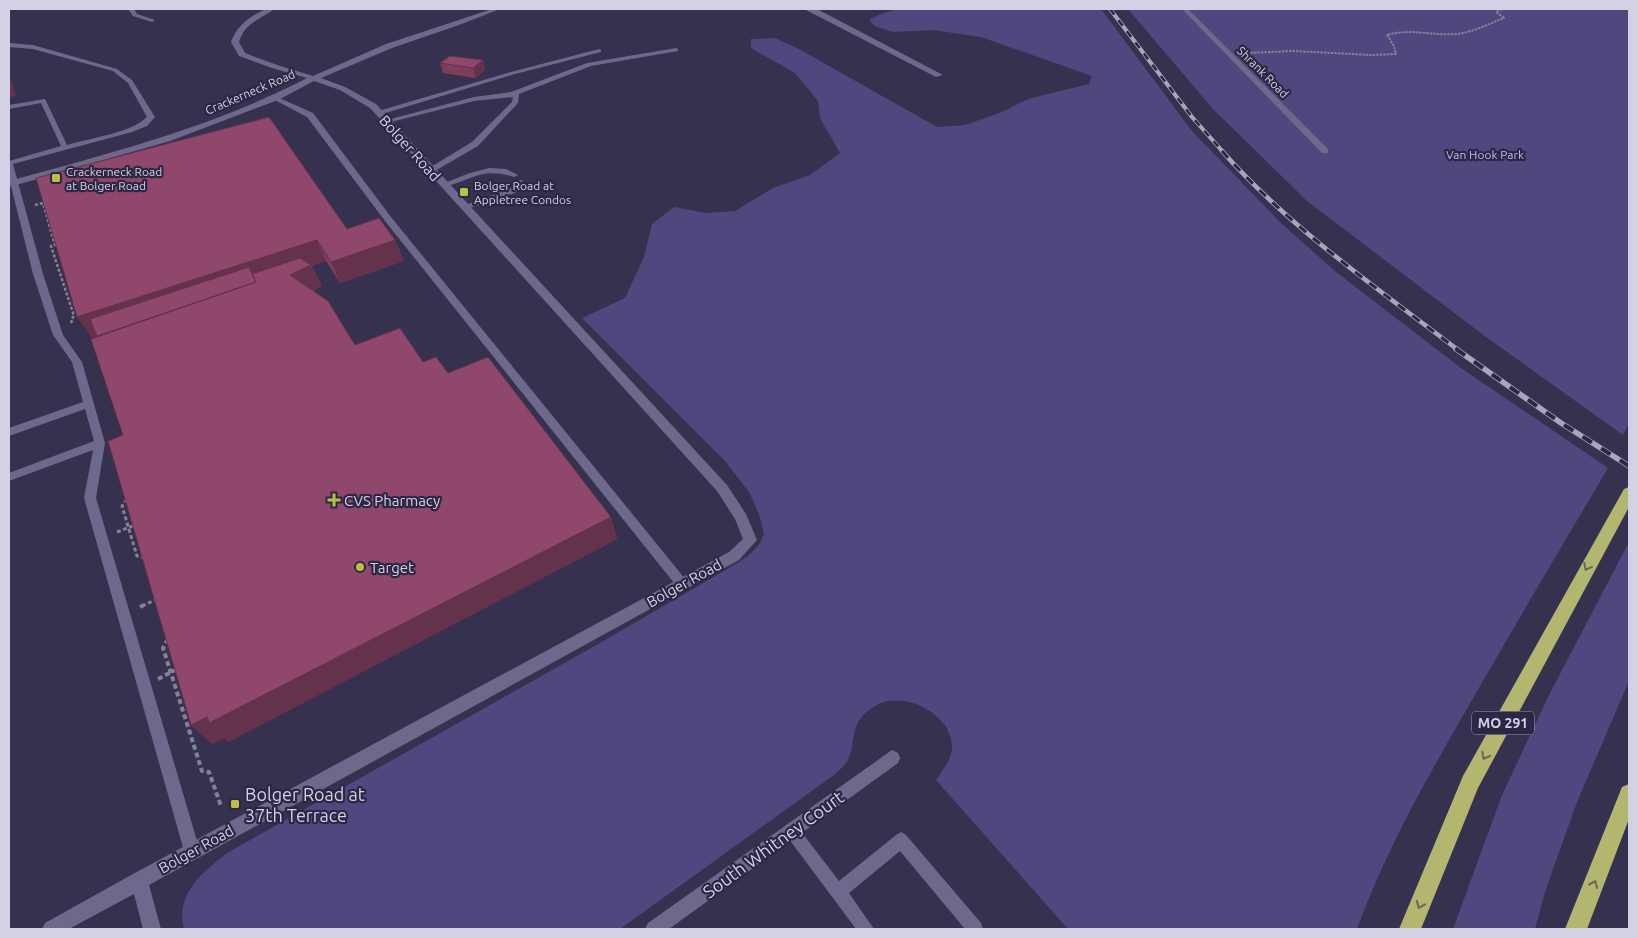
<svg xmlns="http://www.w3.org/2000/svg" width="1638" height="938" viewBox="0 0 1638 938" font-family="Ubuntu,sans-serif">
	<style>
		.green { fill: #51467e }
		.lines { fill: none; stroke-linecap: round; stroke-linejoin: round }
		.path-far3 { stroke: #848099; stroke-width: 2; stroke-dasharray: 2.5 1; stroke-linecap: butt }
		.path-far2 { stroke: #848099; stroke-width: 2.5; stroke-dasharray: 3 2; stroke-linecap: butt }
		.path-far1 { stroke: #848099; stroke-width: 3; stroke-dasharray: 4 2.5; stroke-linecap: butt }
		.path { stroke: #848099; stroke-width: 4; stroke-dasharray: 5 3; stroke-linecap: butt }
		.lane { fill: #6e698c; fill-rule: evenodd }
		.street { fill: #6e698c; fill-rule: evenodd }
		.highway { fill: #b2b66f; fill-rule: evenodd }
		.rail-far2-casing { stroke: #a9a6bc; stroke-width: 4 }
		.rail-far1-casing { stroke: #a9a6bc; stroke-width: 4.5 }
		.rail-casing { stroke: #a9a6bc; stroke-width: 5.5 }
		.rail-far2 { stroke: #2d2745; stroke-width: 2.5; stroke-dasharray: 7; stroke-linecap: butt }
		.rail-far1 { stroke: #2d2745; stroke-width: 3; stroke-dasharray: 9; stroke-linecap: butt }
		.rail { stroke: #2d2745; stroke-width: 4; stroke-dasharray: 11; stroke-linecap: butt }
		.wall { fill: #7b3e5c }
		.shaded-wall { fill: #64324b }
		.building { fill: #8f486b; stroke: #64324b }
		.oneway { stroke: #696758 }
		.poi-dot { fill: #bbc044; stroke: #2d2745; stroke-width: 2 }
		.labels { text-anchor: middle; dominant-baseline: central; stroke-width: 4.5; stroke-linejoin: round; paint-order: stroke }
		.far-street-label { font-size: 12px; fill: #d3d1e5; stroke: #2d2745 }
		.far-park-label { font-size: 12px; fill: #c3bbf4; stroke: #2d2745 }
		.far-poi-label { font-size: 12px; fill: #d3d1e5; stroke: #2d2745; text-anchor: start }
		.shield { fill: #2d2745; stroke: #a19eb5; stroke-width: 1 }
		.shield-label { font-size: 14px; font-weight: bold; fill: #d3d1e5 }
		.street-label { font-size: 15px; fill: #d3d1e5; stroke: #2d2745 }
		.poi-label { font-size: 15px; fill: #d3d1e5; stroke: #2d2745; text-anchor: start }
		.near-poi-label { font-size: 18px; fill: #d3d1e5; stroke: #2d2745; text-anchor: start }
		.near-street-label { font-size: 18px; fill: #d3d1e5; stroke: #2d2745 }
	</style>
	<rect width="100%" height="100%" fill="#373150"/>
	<!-- green -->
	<path class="green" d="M897,9H1101L1192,131L1281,223L1336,272L1461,368L1608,468C1559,551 1509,635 1461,719C1422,787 1384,855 1357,929H1068L936,780C942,771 951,761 952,749C954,714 903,689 875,706C849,722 857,735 849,758C846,765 839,770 834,775L620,929H184C175,894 202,873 227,853L593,647L729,568L747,557L759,545L764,534L759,514L749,492L725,461L582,318L625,298L644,257L652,224L674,207L706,213L735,211L773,188L810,175L840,153L820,118L818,101L795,73L751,48V39L775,38L799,49L937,127L965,125L1002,112L1028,99L1089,84L1092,76L981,37L933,30L893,32L875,26L869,20L878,15Z
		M1128,9H1629V424L1623,435L1486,337L1307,201L1213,109Z
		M1629,542V681L1577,802L1545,892L1535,929H1453L1502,795L1549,695Z"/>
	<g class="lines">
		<!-- path-far3 -->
		<path class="path-far3" d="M1247,53L1293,51L1371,55L1396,54L1394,46L1387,35C1410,28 1433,36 1456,34C1474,32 1488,24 1504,18L1496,12L1502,9"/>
		<!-- path-far2 -->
		<path class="path-far2" d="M35,205L43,203L55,245L51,246L74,316L71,320L72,323"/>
		<!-- path-far1 -->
		<path class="path-far1" d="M127,499L122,506L137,556L145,558
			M117,532L135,525
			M142,606L157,599"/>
		<!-- path -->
		<path class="path" d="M140,607L144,605
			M168,639L163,648L202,771L209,772L221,806
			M158,679L177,669"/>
		<!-- lane -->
		<path class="lane" d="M9,43L33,45L117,69L132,80L155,117L147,126L132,132L13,164L43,274L58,320L63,335L82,362L105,443L96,498L200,851L198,857L192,859L186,857L184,851L84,498L93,450L9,481V473L94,441L85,409L9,436V428L83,402L72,362L53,335L33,274L9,178V161L61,146L41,103L9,109V105L45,99L67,145C90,138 131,133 147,117L128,83L113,71L33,49L9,47Z
			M676,48L678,49V51L591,66L519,94L518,103L478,146L433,172L426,170L472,142L512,102L513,97L474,101L387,123L383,121L474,97L511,92L587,63Z
			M599,49L601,50V52L515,74L382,114L375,112L511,72Z
			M273,97H277L313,113L391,217L686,580L688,584L686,588L682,589L678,588L385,221L307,117L273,99Z
			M489,168L506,169L518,175L514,177C482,167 474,179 444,187L440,185L467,174Z
			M516,180H522L523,186L515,193L467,209L460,207L509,189L515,185Z
			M791,822L796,825L839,881L896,835L901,832L906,835L981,923L983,929H965L900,851L849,893L874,929H856L786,835L783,830L786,825Z"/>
		<!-- street -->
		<path class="street" d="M128,9H134L137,14L155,20L152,22L133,16Z
			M266,9H274C260,20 245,22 239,42L245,53L277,65L313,76L386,44L492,9H500L459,25L392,48L321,78L345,87L376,104L727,485L746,514L757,540L739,560L149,885L161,929H143L134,894L69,929H42L45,923L133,874L729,552L743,539L735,519L717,491L370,108L340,90L314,81L278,100L170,141L9,187V181C110,153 213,127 307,78L272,68L239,56L231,42C237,25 250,16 266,9Z
			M804,9H817L943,75L936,77Z
			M1182,9H1188L1328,149V153H1322Z
			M892,750L898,753L900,758L898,763L669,929H645L648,923Z"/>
		<!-- highway -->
		<path class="highway" d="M1629,487V507L1478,788L1421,929H1399L1463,776L1624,489Z
			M1629,784V819L1587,929H1565L1622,787Z"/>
		<defs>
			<path id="rail-far2" d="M1110,9L1192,117L1224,153"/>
			<path id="rail-far1" d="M1222,151C1289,227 1378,289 1458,350"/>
			<path id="rail" d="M1456,349L1561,423L1629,466"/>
		</defs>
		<!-- rail-far2 casing -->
		<use href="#rail-far2" class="rail-far2-casing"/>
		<!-- rail-far1 casing -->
		<use href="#rail-far1" class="rail-far1-casing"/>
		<!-- rail casing -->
		<use href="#rail" class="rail-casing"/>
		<!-- rail-far2 -->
		<use href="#rail-far2" class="rail-far2"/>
		<!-- rail-far1 -->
		<use href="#rail-far1" class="rail-far1"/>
		<!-- rail -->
		<use href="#rail" class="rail"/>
	</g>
	<!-- wall -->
	<path class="wall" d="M483,60L485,70L475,78L443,73L440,63Z
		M347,229L395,240L404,261L340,283L326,261L312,266L322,286L313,291L355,345L423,362L448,373L611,517L617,539L228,742L224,738L212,744L191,725L123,435L91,339Z"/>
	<!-- shaded-wall -->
	<path class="shaded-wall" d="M483,60L485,70L475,78L473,68Z
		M9,74L16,96L9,98Z
		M317,240L326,261L312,266L322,286L301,297L93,339L77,317Z
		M395,240L404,261L340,283L331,262Z
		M611,517L617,539L228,742L224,738L212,744L191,725Z"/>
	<!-- building -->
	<path class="building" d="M450,56L483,60L473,68L440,63Z
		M269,117L347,229L379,218L395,240L331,262L317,240L77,317L36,178Z
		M300,258L311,265L290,275L328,301L355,345L400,328L423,362L436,357L448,373L488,357L611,517L209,723L207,717L191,725L108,441L123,435L91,339L256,282L252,274Z
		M249,267L256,282L97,336L90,319Z"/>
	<!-- one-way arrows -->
	<defs><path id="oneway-chevron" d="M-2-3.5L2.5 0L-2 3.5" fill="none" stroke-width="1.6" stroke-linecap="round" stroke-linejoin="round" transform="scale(1.25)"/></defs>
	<g class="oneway">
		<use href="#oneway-chevron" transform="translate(1587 567) rotate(118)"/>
		<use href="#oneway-chevron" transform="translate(1485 756) rotate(118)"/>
		<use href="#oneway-chevron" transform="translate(1594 884) rotate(-68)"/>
		<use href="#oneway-chevron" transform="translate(1420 905) rotate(112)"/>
	</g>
	<!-- markers -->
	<g class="poi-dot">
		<rect x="51" y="173" width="10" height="10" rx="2.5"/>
		<rect x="459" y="187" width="10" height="10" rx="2.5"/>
		<path d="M331.5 492.5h5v5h5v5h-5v5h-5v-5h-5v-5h5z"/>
		<circle cx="360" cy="567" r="5"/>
		<rect x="230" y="799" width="10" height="10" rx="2.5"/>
	</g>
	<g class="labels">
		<!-- far-street labels -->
		<g class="far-street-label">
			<text transform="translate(1263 72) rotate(45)">Shrank Road</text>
			<text transform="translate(250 92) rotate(-23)">Crackerneck Road</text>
		</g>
		<!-- far-park labels -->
		<g class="far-park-label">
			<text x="1485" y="154">Van Hook Park</text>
		</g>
		<!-- far-poi labels -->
		<g class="far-poi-label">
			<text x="66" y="171">Crackerneck Road<tspan x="66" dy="14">at Bolger Road</tspan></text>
			<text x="474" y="185">Bolger Road at<tspan x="474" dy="14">Appletree Condos</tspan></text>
		</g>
		<!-- shield labels -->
		<rect class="shield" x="1472" y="711.5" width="62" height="23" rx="4"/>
		<g class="shield-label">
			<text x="1503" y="723">MO 291</text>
		</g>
		<!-- street labels -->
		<g class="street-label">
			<text transform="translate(410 148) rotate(48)">Bolger Road</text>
			<text transform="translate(684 583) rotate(-29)">Bolger Road</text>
			<text transform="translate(196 849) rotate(-29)">Bolger Road</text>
		</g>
		<!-- poi labels -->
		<g class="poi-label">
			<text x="344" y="500">CVS Pharmacy</text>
			<text x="370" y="567">Target</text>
		</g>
		<!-- near-poi labels -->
		<g class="near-poi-label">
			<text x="245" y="794">Bolger Road at<tspan x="245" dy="21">37th Terrace</tspan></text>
		</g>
		<!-- near-street labels -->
		<g class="near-street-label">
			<text transform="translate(773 844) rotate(-36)">South Whitney Court</text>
		</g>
	</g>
	<!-- border -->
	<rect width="1638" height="938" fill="none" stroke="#d3d1e5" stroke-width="20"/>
</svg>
